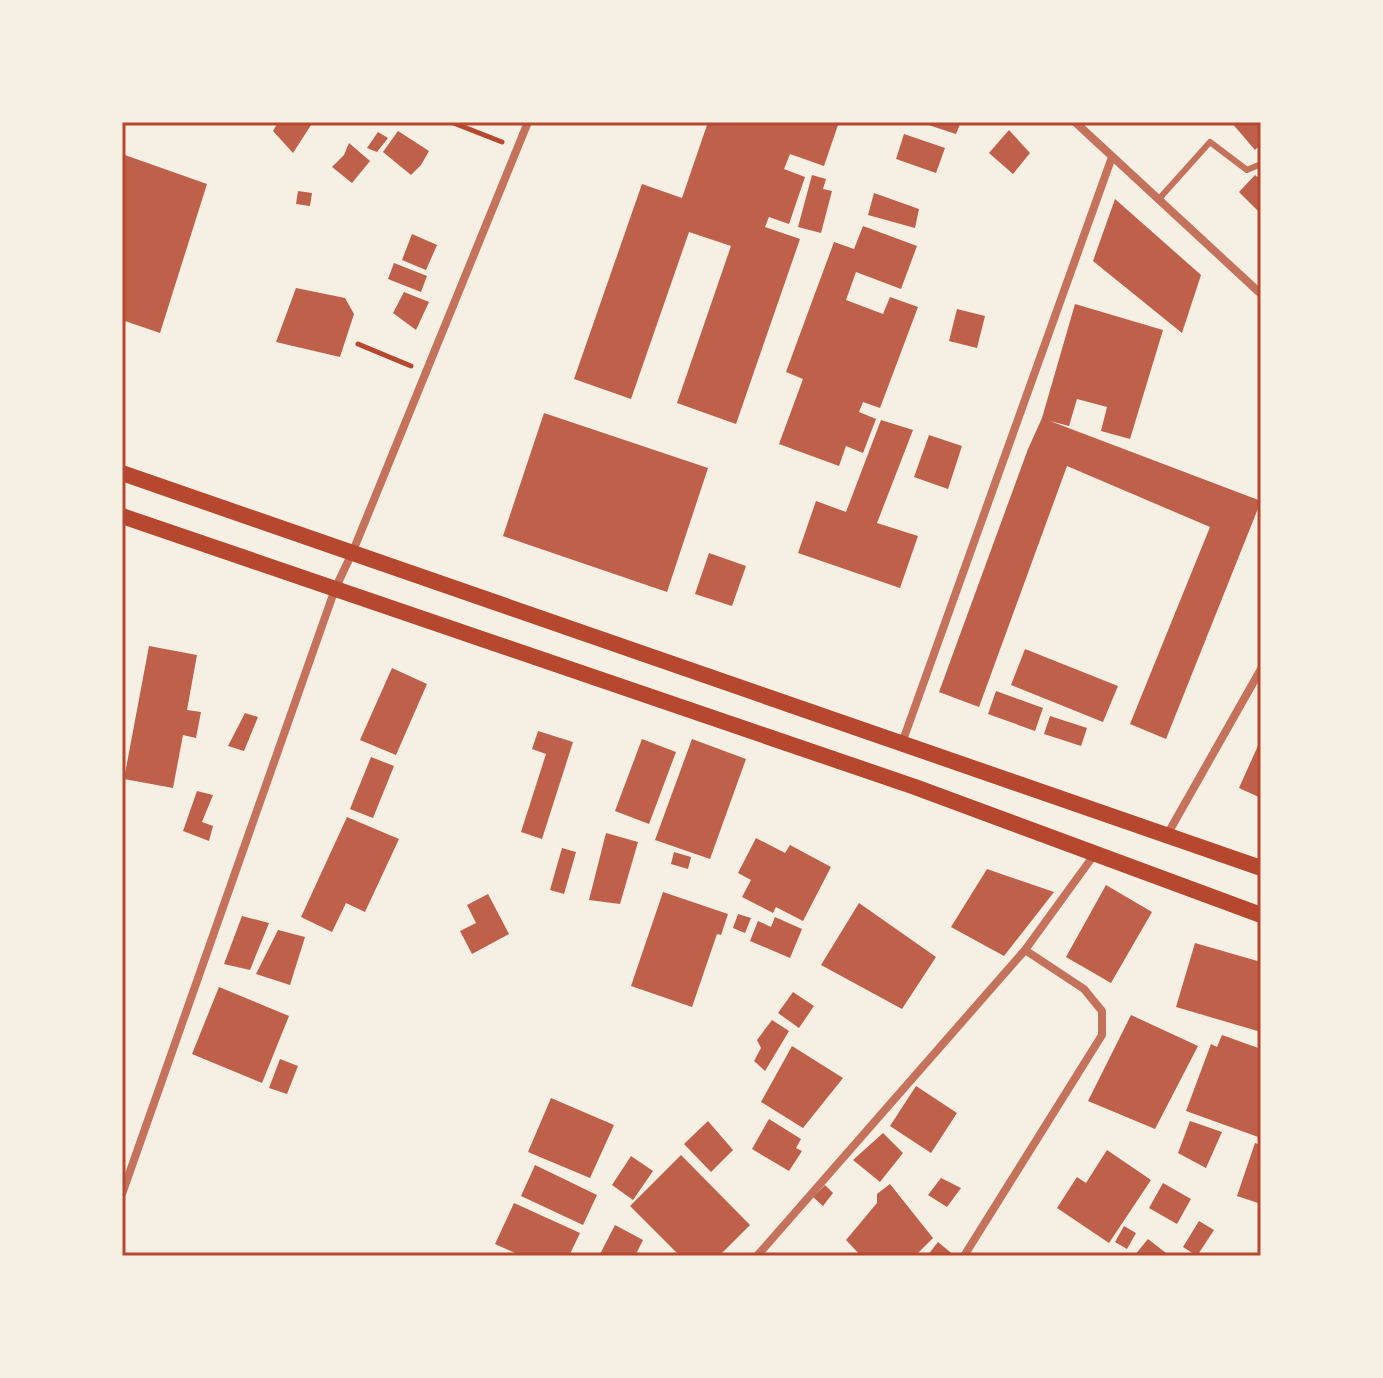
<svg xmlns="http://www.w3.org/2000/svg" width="1383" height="1378" viewBox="0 0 1383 1378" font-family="'Source Sans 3',sans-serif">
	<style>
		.building { fill: #bf614a }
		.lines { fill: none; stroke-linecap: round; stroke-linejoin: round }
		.path { stroke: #b5482f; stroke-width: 5 }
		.service { stroke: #c5725c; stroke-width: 6 }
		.minor { stroke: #c5725c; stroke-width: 8 }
		.secondary { stroke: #b5482f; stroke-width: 16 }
		.neatline { fill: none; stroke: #b5482f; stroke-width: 3 }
	</style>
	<rect width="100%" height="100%" fill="#f6efe4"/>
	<!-- building -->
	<path class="building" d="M278,122H313L293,153L273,131Z
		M700,122H839L824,166L790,154L784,169L805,177L789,224L769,217L765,227L800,239L736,424L677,403L731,246L689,232L631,399L574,379L642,184L682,198L707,125Z
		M919,122H961L956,134Z
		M1231,122H1261V144L1255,150Z
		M1009,130L1030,153L1013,174L989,153Z
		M398,131L429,151L421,165L411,175L383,152Z
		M378,132L388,138L377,152L367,148Z
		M904,134L945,148L936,173L896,159Z
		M349,143L370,161L352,183L332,167L344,155Z
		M122,154L207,184L160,333L122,320Z
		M812,175L826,179L823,189L832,191L821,233L798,227Z
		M1255,175L1261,180V214L1239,192Z
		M298,191L312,193L310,206L296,204Z
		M874,193L919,209L915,228L868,215Z
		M1115,199L1201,275L1182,333L1093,261Z
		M863,226L917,246L901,289L856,272L846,300L883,314L890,297L918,307L880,408L863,402L859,412L876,419L863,453L846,446L839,466L779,444L803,379L786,372L834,242L854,249Z
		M412,234L437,245L426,270L402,260Z
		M394,263L427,276L421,292L388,279Z
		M296,288L345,298L354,314L340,357L276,342Z
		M404,292L429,302L416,330L393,313Z
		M1075,304L1163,330L1130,439L1101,431L1107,407L1077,399L1069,426L1050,421L1261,501L1166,739L1130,724L1210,527L1067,466L979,707L939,692L1028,449L1042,418Z
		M957,309L985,316L977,348L949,341Z
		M544,413L708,468L667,592L503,536Z
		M881,420L913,430L877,523L918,536L900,588L798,553L816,501L846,512Z
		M929,435L962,446L948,489L914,477Z
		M709,553L746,566L732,606L695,594Z
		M149,646L197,655L187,710L201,712L196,738L183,735L173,788L124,779Z
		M1025,649L1118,686L1103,722L1011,685Z
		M392,668L427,684L396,755L360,740Z
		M996,691L1043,708L1035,731L988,714Z
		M245,713L258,717L244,751L228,746Z
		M1050,716L1087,728L1081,746L1044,734Z
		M538,731L573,742L542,839L521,832L546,754L532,749Z
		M642,739L676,752L649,824L615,811Z
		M692,739L746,759L710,859L655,840Z
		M1261,739V798L1239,788Z
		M371,757L394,766L373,818L350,809Z
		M197,791L213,795L202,822L213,826L209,841L183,831Z
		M347,817L399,839L365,912L346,903L332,932L301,917Z
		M606,833L638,842L620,904L589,900Z
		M756,838L785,853L790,845L831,867L803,921L776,907L773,913L742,897L751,880L738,873Z
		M562,848L576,852L564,894L550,890Z
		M674,852L691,857L688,869L671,864Z
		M987,869L1054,892L1004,956L951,927Z
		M1106,885L1152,912L1111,983L1066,957Z
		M663,892L728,914L721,935L717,934L692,1007L631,986Z
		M488,894L509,934L472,954L460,931L476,923L467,905Z
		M859,903L936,957L902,1009L821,965Z
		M738,914L751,918L745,933L733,928Z
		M242,916L269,923L250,970L224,964Z
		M775,917L802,929L790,958L750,941L758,921L771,927Z
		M278,930L305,937L290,985L256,974Z
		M1195,943L1261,962V1032L1176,1007Z
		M219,987L289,1016L262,1083L192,1054Z
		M793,992L814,1006L799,1028L778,1013Z
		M1131,1015L1198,1046L1155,1129L1088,1101Z
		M772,1020L789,1031L765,1071L754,1061L761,1048L757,1040Z
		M1222,1035L1261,1049V1138L1186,1111L1211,1044L1217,1047Z
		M792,1046L843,1078L803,1128L761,1102Z
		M280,1059L298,1066L287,1094L269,1088Z
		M916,1086L957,1113L931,1153L890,1126Z
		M551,1098L614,1125L590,1178L528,1152Z
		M769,1119L801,1139L796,1148L802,1151L789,1171L752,1149Z
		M708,1121L733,1150L711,1172L684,1144Z
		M1190,1121L1222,1132L1206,1168L1178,1153Z
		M883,1133L903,1153L880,1182L853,1160Z
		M1255,1143L1261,1145V1204L1237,1196Z
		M1107,1150L1151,1180L1109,1243L1057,1208L1077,1177L1086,1183Z
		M681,1155L750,1225L719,1256H680L630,1206Z
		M631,1156L653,1171L633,1200L612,1185Z
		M535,1165L597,1195L583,1225L521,1196Z
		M941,1178L961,1188L947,1207L928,1195Z
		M1163,1183L1191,1199L1177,1224L1149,1208Z
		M890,1184L933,1238L915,1256H861L846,1240L877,1203V1194Z
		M825,1185L833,1193L823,1206L813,1197Z
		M514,1203L580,1233L569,1256H522L495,1244Z
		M1199,1221L1214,1230L1197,1256L1183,1247Z
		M615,1225L643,1240L635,1256H599Z
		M1124,1226L1136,1233L1127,1249L1115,1242Z
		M1148,1239L1166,1253L1164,1256H1134Z
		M938,1242L955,1256H927Z"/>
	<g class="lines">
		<!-- path -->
		<path class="path" d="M451,122L502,142
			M358,344L411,366"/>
		<!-- service -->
		<path class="service" d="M1158,200L1210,142L1247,170L1261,164"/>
		<!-- minor -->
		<path class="minor" d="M1075,122L1261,294
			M902,743L1112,157
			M1167,835L1261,669
			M122,1194L335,589L353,551L528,122
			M757,1256L1025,950L1094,855
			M964,1256L1102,1035V1011L1084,989L1025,950"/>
		<!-- secondary -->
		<path class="secondary" d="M122,473L1261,868
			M122,516L915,787L1261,915"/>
	</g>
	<!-- border -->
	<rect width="1383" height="1378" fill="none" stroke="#f6efe4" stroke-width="248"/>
	<rect x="124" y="124" width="1135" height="1130" class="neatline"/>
</svg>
